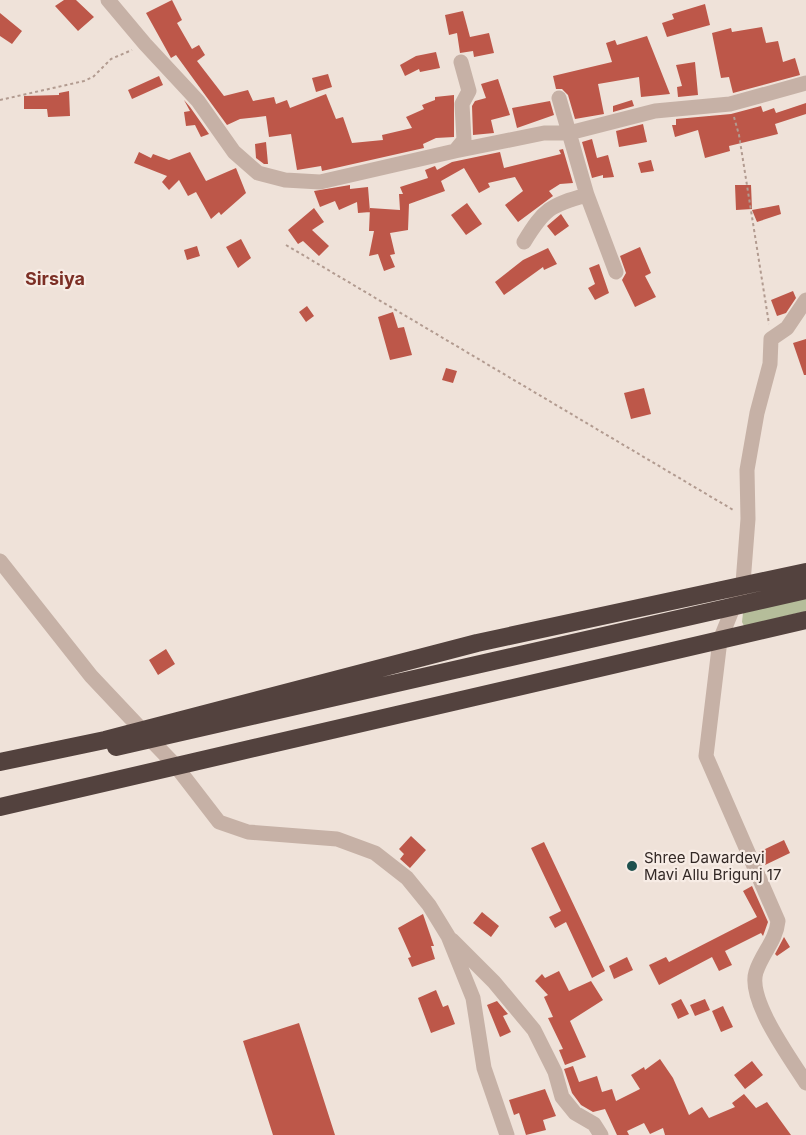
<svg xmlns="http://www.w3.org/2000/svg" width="806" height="1135" viewBox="0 0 806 1135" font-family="Inter,sans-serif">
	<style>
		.green { fill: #b5bd9a }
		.building { fill: #bd5749 }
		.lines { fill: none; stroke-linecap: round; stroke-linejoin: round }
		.path { stroke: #b29b90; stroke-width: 2; stroke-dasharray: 3 3; stroke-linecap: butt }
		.minor { stroke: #c6b1a6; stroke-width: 15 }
		.highway { stroke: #53423e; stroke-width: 18 }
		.poi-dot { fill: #1f514e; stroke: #f7ece5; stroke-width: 2 }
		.labels { text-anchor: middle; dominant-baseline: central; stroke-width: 4.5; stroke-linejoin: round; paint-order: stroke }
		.poi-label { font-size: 15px; fill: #332926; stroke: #f7ece5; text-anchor: start }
		.quarter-label { font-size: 18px; font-weight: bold; fill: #7c2f25; stroke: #f7ece5 }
	</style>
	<rect width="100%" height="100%" fill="#efe2d9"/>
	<!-- green -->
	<path class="green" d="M806,598V611L744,626L742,622L743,613Z"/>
	<!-- building -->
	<path class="building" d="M64,0H76L94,17L78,31L55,6Z
		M172,0L182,20L177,23L192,49L199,45L205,55L197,61L224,96L248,90L253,101L274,97L276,104L287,100L290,108L326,94L336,119L343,117L352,143L383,140L382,135L412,128L406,117L424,109L422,105L435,100V97L454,95V137L436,138L423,144L424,148L322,171L321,166L297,170L291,134L269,137L266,116L240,119L227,125L176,55L171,58L146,13Z
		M705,4L710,25L667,37L662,23L674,19L672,14Z
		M463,11L470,37L489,33L494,53L474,57L473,51L460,53L457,33L449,35L445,15Z
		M0,13L22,31L12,44L0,36Z
		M762,27L766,43L778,41L783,62L795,58L800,75L733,93L729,77L721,78L712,33L731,28L732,32Z
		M647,36L670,94L641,97L639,77L598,84L604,114L575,119L568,95L562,89H556L553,76L612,62L606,43L615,40L617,45Z
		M436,52L440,68L420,72L419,69L405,76L400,65L416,56Z
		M695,62L698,95L678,97L677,87L682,86L676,65Z
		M328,74L332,87L316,92L312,78Z
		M159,76L163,85L132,99L128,90Z
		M498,79L510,115L491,120L494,133L473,135L472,106L475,101L486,98L481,84Z
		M69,91L70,116L48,117L47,109H24V96L59,95V93Z
		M184,100L190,107L209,134L201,137L195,125L186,126L184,112L190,111Z
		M632,100L634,106L613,112V106Z
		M550,101L554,115L517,128L512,108Z
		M806,103V114L775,124L778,134L729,146L730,151L705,158L698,130L675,137L672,125H676V119L731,114L761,106L763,112L774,108L776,113Z
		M643,124L647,142L619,147L616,131Z
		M592,139L597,158L608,155L614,177L603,178V175L592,178L582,142Z
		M266,142L268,164H264L256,158L255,144Z
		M563,149L573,183L560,184L549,191L553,196L518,222L505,205L523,191L515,177L488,183L490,187L479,193L464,168L441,181L445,191L409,204L408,230L390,233L395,254L390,255L395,267L384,271L378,254L369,256L374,231H369L370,208L400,210L399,194H403L400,187L428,178L425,170L435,166L437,170L452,162L500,152L504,168L561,154L559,150Z
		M139,152L151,158L153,154L169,160L190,152L206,181L236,168L246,193L221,215L219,212L211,219L196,192L188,196L179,180L169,190L162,182L167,176L134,163Z
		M651,160L654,171L641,173L638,163Z
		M350,185V189L368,187L370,212L358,213L357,202L339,210L335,201L320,207L314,191Z
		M735,185H751L752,209L736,210Z
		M467,203L482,224L466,235L451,215Z
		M779,205L781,214L757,222L752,210Z
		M314,208L324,222L312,230L329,246L319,256L303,241L298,244L288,230Z
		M561,214L569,226L555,236L547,226Z
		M241,239L251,258L238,268L226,247Z
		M197,246L200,256L187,260L184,250Z
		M640,247L651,273L645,276L656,297L635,307L622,280L626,273L620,256Z
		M548,248L557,264L544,270L543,267L504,295L495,282L523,260Z
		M599,264L609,293L595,300L588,288L595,284L589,268Z
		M793,291L796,298L786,313L777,316L771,300Z
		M307,306L314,316L306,322L299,312Z
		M393,312L398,328L404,327L412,355L390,360L378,317Z
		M806,339V375H804L793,343Z
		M446,368L457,371L453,383L442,380Z
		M644,388L651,414L631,419L624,393Z
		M166,649L175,664L158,675L149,660Z
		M411,836L426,850L410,868L400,859L404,854L399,849Z
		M784,840L790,853L765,865L759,852Z
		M544,842L605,971L592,978L566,922L555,928L549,917L561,911L531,848Z
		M752,886L768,922L763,936L761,933L725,951L732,965L719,971L712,957L659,985L649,965L666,957L669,962L757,917L743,891Z
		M482,912L499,926L491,937L473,923Z
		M423,914L434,946H431L435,959L412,967L408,958L411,957L398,928Z
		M784,937L790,947L777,956L775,954Z
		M627,957L633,970L614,979L609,966Z
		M559,971L569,991L591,981L603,1000L570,1021L586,1057L565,1065L559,1050L563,1049L548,1018L553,1017L544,997L548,995L535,981L542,974L545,978Z
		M436,990L443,1007L448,1005L455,1024L431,1033L418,998Z
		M681,999L689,1014L678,1019L671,1004Z
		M705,999L710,1010L695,1016L690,1005Z
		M497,1001L508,1014L503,1016L511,1032L500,1037L487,1005Z
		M723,1006L733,1027L721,1032L712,1011Z
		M299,1023L335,1135H273L243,1041Z
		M660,1059L673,1078L689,1115L702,1107L709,1118L735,1107L732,1103L744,1094L756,1108L767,1102L791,1135H665L663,1128L650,1134L644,1123L627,1131L629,1135H617L605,1109L593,1112L581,1105L572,1093L564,1069L573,1066L579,1082L597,1076L602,1092L612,1089L616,1101L640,1089L631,1075L644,1067L645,1070Z
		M752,1061L763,1075L745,1089L734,1075Z
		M545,1089L556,1116L543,1120L546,1130L526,1135L519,1113L514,1115L509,1100Z"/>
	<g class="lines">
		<!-- path -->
		<path class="path" d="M0,100L84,81L93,77L111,59L132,50
			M734,117L739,135L769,324
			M286,245L735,511"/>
		<!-- minor -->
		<path class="minor" d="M108,0L145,44L198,101L234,152L258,173L285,180L320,182L455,151L544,133H569L655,111L730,104L806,83
			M559,98L587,195L616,272
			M455,151L464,140L462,104L469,91L461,62
			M524,242C544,209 550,205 587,195
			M806,300L787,328L771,339L770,364L757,413L747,470L748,519L743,583L720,640L706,756L778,921C776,941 762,953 756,972C747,1000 791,1059 806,1083
			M0,561L91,676L141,729
			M151,740L175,765L219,822L248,832L337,839L375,853L407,878L429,905L448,936L473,998L484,1068L507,1135
			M452,940L494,982L534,1030L555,1072L562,1097L575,1113L594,1124L601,1135"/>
		<!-- highway -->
		<path class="highway" d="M116,747L806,590
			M0,762L105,740L477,643L806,572
			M0,807L806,620"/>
	</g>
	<!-- markers -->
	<circle class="poi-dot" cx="632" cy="866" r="6"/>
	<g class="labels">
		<!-- poi labels -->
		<g class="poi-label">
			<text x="644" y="857">Shree Dawardevi<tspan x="644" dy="17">Mavi Allu Brigunj 17</tspan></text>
		</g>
		<!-- quarter labels -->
		<g class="quarter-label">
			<text x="55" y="278">Sirsiya</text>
		</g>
	</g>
</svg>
